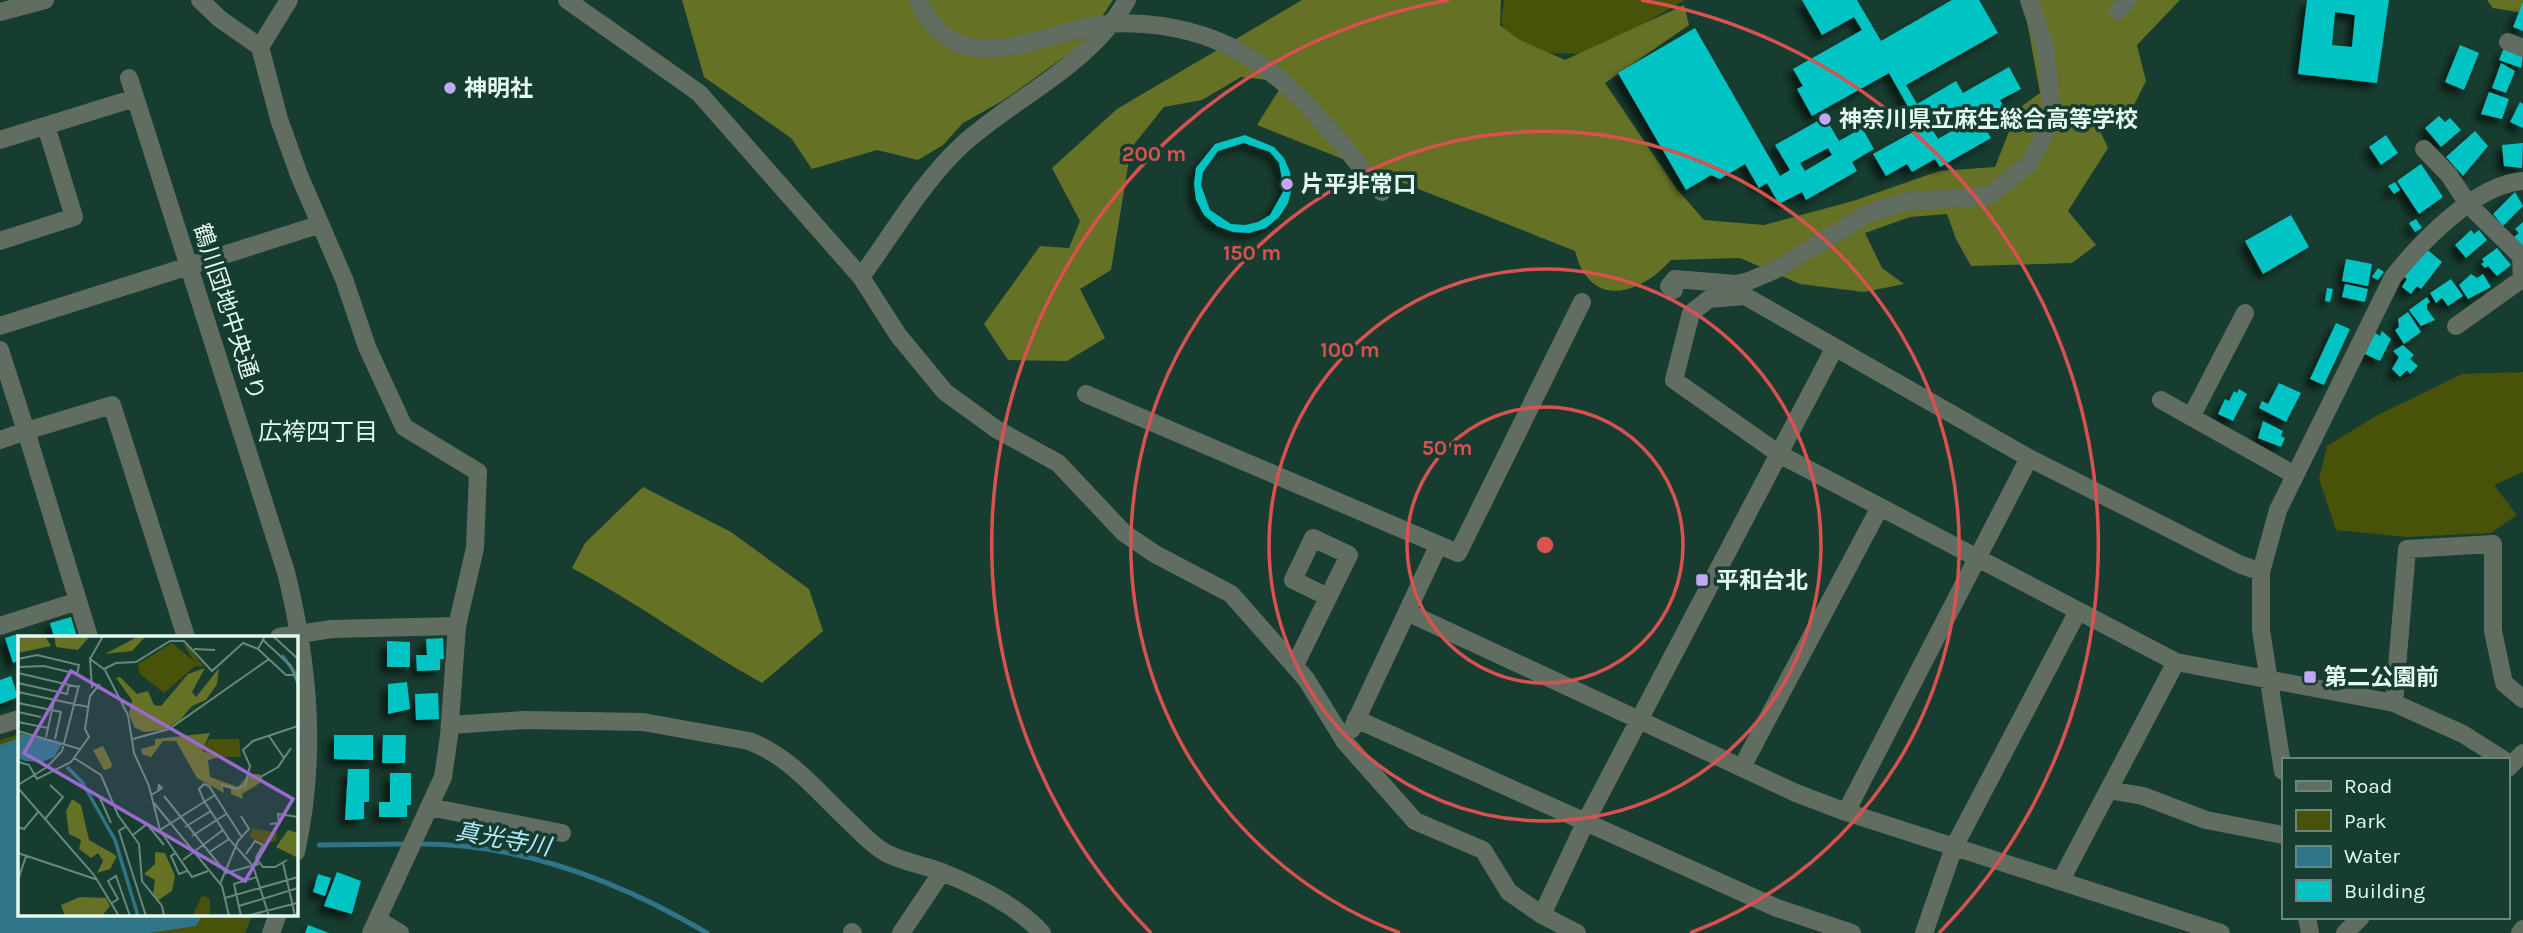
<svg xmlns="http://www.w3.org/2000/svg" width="2523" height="933" viewBox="0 0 2523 933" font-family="Karla,'Noto Sans JP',sans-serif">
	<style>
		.green { fill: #485209 }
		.forest { fill: #657125 }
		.water { fill: #2f7488 }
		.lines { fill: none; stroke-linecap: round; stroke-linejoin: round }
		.stream { stroke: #2f7488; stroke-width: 5 }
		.building { fill: #05c3c3; fill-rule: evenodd; filter: url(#shadow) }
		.minor { stroke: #626d62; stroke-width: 18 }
		.ring { fill: none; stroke: #d95250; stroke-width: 3.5 }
		.poi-dot { fill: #c0a8f4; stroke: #173c30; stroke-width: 2.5 }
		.labels { text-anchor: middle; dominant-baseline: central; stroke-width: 7; stroke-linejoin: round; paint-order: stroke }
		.poi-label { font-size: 23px; font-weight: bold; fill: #e4f9f0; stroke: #173c30; text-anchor: start }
		.street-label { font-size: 23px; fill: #e4f9f0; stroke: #173c30 }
		.neighbourhood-label { font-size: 24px; fill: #e4f9f0; stroke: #173c30 }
		.water-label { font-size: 24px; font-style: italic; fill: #b1e9fc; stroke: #173c30 }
		.inset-river { fill: none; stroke: #2f7488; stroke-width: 3.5 }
		.inset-road { fill: none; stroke: #69887d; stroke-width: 2 }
		.view { fill: #9a6ace; fill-opacity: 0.15; stroke: #9a6ace; stroke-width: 3.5 }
		.inset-edge { fill: none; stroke: #e4f9f0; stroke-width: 3.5 }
		.centre { fill: #d95250; stroke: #173c30; stroke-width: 3.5 }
		.ring-label { font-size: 21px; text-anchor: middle; font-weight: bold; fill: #d95250; stroke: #173c30; stroke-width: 7; stroke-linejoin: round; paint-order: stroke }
	</style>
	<defs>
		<filter id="shadow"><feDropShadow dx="-6" dy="6" stdDeviation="3.5" flood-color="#0009"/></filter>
	</defs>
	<rect width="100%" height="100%" fill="#173c30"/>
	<!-- green -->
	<path class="green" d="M1504,0H1685L1591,54L1530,53L1512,44L1501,22Z
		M2523,372V472L2494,485L2517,515L2491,533L2406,537L2336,530L2319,479L2327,446L2376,416L2462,374Z
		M19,734V914H253L245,933H0V740Z"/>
	<!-- forest -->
	<path class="forest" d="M682,0H1113L1085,42L1004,100L963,123L943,145L918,160L877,150L812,169L791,138L704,77Z
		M1302,0H1501L1500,25L1518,39L1565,60L1684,5L1689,25L1605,83L1676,188L1704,220L1764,225L1853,201L1939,171L1995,167L2018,109L2040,93L2024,5L2027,0H2180L2137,45L2146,81L2125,123L2096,122L2108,148L2068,211L2096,245L2072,263L1971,266L1956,239L1947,214L1910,217L1865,233L1882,268L1904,284L1864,292L1800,284L1740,258L1671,260C1640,295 1590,310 1575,251L1257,125L1284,82L1241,77L1202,100L1164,107L1131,148L1111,270L1080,289L1105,338L1067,361L1008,360L984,324L1040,246L1069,248L1080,221L1052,168L1117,109Z
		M2487,0H2523V13L2493,8Z
		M643,487L731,532L809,589L823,631L762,683C697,647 638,603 572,568L585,543Z"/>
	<!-- water -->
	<path class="water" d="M19,738V914H203L196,926L149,933H0V745Z"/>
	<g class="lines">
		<!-- stream -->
		<path class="stream" d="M417,844C521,843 619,881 707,933
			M319,845L407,844"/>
	</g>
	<!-- building -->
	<path class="building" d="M1802,0H1857L1881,41L1952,0H1979L1998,33L1906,85L1917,104L1956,81L1963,93L2009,67L2021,89L2000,100L2004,107L1980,120L1991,138L1940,167L1935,159L1912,172L1907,164L1886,176L1873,154L1920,128L1889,73L1812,116L1797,89L1803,86L1793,69L1862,30L1854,17L1822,35ZM1959,108L1967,122L1938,139L1930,125Z
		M2307,0H2389L2377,83L2298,74ZM2335,12L2355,15L2352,47L2332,45Z
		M2523,2V31L2513,27Z
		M1695,28L1780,176L1790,170L1775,145L1825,117L1839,141L1862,128L1874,149L1852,162L1857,171L1806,200L1802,192L1779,204L1767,183L1759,188L1745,164L1720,179L1711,175L1686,190L1618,73ZM1828,148L1832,155L1805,171L1800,163Z
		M2460,45L2479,53L2464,90L2445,82Z
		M2504,48L2523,55L2521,68L2499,60Z
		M2501,63L2515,71L2506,93L2492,88Z
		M2489,92L2509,99L2502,119L2481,114Z
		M2520,102L2523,104V128L2510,122Z
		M2439,116L2445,122L2450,118L2461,130L2441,147L2425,128Z
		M2475,131L2488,146L2463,176L2446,157Z
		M1245,135L1274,147L1284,158L1290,172L1292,188L1288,203L1279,217L1266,228L1249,233L1233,232L1217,226L1204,215L1196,200L1194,184L1196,168L1215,144ZM1244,143L1270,152L1279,163L1284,190L1270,215L1258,222L1245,225L1231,224L1210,210L1201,185L1203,172L1218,151Z
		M2386,135L2398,153L2381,165L2369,147Z
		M2523,143L2522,168L2504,166L2502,145Z
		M2421,164L2443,197L2419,214L2397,181Z
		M2395,182L2400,190L2394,194L2388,186Z
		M2515,192L2523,206L2503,226L2493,214Z
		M2291,215L2309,247L2263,274L2245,241Z
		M2416,219L2422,228L2415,232L2409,223Z
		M2523,222V248L2514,237L2519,233L2515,229Z
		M2471,230L2474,234L2479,230L2487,240L2466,258L2455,245Z
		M2424,247L2442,262L2421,289L2417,286L2411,294L2402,287L2407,279L2402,275Z
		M2497,248L2511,265L2497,276L2488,266L2485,268L2481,264L2484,262L2482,259Z
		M2346,259L2372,264L2368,286L2342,281Z
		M2378,268L2384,272L2378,280L2372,277Z
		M2471,274L2477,278L2483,274L2491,287L2468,299L2459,285Z
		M2451,279L2463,296L2448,306L2442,298L2436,303L2430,293Z
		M2345,284L2368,289L2365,302L2342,297Z
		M2327,288L2333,289L2330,302L2325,301Z
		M2427,297L2430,302L2427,304V309L2435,320L2421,326L2409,310Z
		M2408,312L2421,332L2404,344L2395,330L2399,327L2398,319Z
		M2336,323L2350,329L2324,385L2310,379Z
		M2382,331L2391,339L2380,361L2365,354L2375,333L2380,336Z
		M2403,345L2414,355L2410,359L2418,366L2410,374L2407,370L2400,377L2392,369L2399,357L2393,351Z
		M2279,383L2301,393L2286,422L2259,408L2262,401L2268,404Z
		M2239,389L2247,394L2233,421L2218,414L2225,399L2229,401L2234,391L2237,393Z
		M2263,421L2283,431L2281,436L2285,438L2281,447L2258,438Z
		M71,617L77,637H54L50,623Z
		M18,634L19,637L29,634L30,637H19V660L13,663L5,638Z
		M443,638L444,659H440V670L417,671L416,655H427L426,639Z
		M387,641L410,642V667H387Z
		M11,676L18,697L0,704V680Z
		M407,682L410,709L388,714V684Z
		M438,693L439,719L416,720L415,694Z
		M334,735H373V760L334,759Z
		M383,735H406L405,763H382Z
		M348,769H369V802H364V819L345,820Z
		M390,773H411V805H407V817H379V802H390Z
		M337,872L361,881L352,914L324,906Z
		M318,874L331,878L325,896L313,892Z
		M308,925L329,933H305Z"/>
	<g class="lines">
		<!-- minor -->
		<path class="minor" d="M200,0L220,19L260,47
			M289,0L260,47L279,119L299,175L344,279L367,347L404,427L478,472L475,548L457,626L449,736L443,777L371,933
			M567,0L699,93L861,277L898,335L945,392L996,429L1058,463L1124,533L1155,554L1231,594L1306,679L1345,742L1415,821L1483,850L1509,892L1542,915L1577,933
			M918,0C958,89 1043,30 1108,24C1143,21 1181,27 1213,39C1287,68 1332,134 1382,192
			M2118,11L2128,0
			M0,12L45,0
			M2508,42L2523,48
			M129,78L286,572C309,665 317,757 296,852
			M0,140L135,98
			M2424,149L2449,175L2468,204L2521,256L2522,279L2456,326
			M0,241L74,217L46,126
			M861,277C893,233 923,181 962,145C1016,96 1090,66 1127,0
			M1674,290L1669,286L1675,279L1736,284L1749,281L1777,269L1867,214L1903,202L1988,196L2028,165L2053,119L2045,47L2029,0
			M0,326L318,225
			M0,350L26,431L0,440
			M1086,394L1458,553L1582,302
			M2161,400L2295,475
			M2191,417L2245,313
			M2261,572L2239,564L2029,458L1745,296L1709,299L1691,313L1674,380L1779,454L2176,662L2394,703L2463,734L2504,760
			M78,601L26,431L112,405L186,637
			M1407,612L1796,793L1846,812L2221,933
			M0,626L78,601L89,637
			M279,637L332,629L457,626
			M1295,665L1349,555L1313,538L1293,580L1328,597
			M2394,703L2407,549L2493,544V631L2504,683L2523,699
			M1356,719L1777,908L1852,933
			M0,725L19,719
			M450,725L525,720L643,722L749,741C792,757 820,795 853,825C863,835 873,846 886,853C903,862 924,865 942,872C978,887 1016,905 1042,933
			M1352,729L1438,546
			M1742,767L1880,507
			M2507,769L2523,753
			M2283,771L2261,630V572L2278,510L2393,277C2421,242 2476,184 2523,181
			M2108,790L2143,796L2206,820L2283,835
			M429,807L562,833
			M1846,812L2029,458
			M2061,880L2176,662
			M1542,915L1585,823L1834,349
			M2307,917L2310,933
			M378,920L400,933
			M852,932L853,933
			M271,933L278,914
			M901,933L942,872
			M1924,933L1954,847L2078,611
			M2345,933L2361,917
			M2520,933L2523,929"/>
	</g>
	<!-- distance rings -->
	<g class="ring">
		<circle cx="1545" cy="545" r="138"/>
		<circle cx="1545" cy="545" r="276"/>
		<path d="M1400 933A414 414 0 1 1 1690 933"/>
		<path d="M1151 933A553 553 0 0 1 1449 0M1641 0A553 553 0 0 1 1939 933"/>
	</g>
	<!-- markers -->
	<g class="poi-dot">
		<circle cx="450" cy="88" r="7"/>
		<circle cx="1825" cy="119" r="7"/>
		<circle cx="1287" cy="184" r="7"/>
		<rect x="1695" y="573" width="14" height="14" rx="3.5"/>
		<rect x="2303" y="670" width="14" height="14" rx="3.5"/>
	</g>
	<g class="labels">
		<!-- poi labels -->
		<g class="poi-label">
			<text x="464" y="88">神明社</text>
			<text x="1839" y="119">神奈川県立麻生総合高等学校</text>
			<text x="1301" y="184">片平非常口</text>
			<text x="1716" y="580">平和台北</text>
			<text x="2324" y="677">第二公園前</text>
		</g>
		<!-- street labels -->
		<g class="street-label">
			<text transform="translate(229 312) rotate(72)">鶴川団地中央通り</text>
		</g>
		<!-- neighbourhood labels -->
		<g class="neighbourhood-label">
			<text x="318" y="432">広袴四丁目</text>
		</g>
		<!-- water labels -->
		<g class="water-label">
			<text transform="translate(503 839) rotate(10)">真光寺川</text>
		</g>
	</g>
	<!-- overview -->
	<g transform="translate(18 636)">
		<rect width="280" height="280" fill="#173c30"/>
		<path d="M154,7L182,30L174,22L165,8L170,10L186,31L177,30L146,57L122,38L120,28ZM192,103H221L223,121H190L184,113ZM235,192L259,197L258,205L245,208L237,204L231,200ZM184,259L192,263V280L175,279Z" fill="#485209"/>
		<path d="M0,0H27L33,10L0,17ZM36,0H72L60,14L38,11ZM121,0H128L114,15L87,18ZM201,32L199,48L188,64L174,70L162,84L146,94L126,96L116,91L111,78L114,64L98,42L102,41L119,58L130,55L136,69L143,70L170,38L187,32L174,56L178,61ZM192,97L184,115L201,121L190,124L192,141L220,151L231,138H242L245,145L224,158L225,163L213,158V152L205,150L206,157L179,142L158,105H145L133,121L124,118L123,113L137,109V103ZM85,110L94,128L93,132L86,134L75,114ZM54,163L63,169L71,204L99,220L92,233L79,237L85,225L80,217L73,222L61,213L63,204L51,198L48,175ZM270,194L280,197V222L258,211ZM137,216L147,217L157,240L154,255L139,265L135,258L137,244L126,238L137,228ZM62,261L88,262L92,270L84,280H47L43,269Z" fill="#657125"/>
		<path d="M0,97L42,106L44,108L36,121L24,126L7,125L0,122Z" fill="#2f7488"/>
		<path class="inset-river" d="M264,19L279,40M49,131L64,146L97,204L120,280"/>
		<path class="inset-road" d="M255,0L280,23M245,4L273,30L280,49M176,13L197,14M240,13L268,39H276M0,23L19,19L61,29L59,38L26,30L0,31M72,23L85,0M87,34L110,79L116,117L131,150L142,194L174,241L190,235M0,37L60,51M0,47L49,58L51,49M74,52L72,23L86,33L98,27L118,26L152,5H166L194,35L225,7L240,13L247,0M0,56L70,71M0,67L34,74L36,64M0,76L23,81M0,86L30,92L28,101M30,92L34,74L43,76L37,103M0,95L62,113M251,100L266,122M115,103L151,93L251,23M56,122L83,139L100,179L121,208L124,245L144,270L146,280M0,126L11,129L19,143L53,126L71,101L67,93L72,60L82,48M239,143L260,131L273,112M0,149L29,131L44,115L61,49M203,149L218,153L227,150L232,130L225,114L235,105L280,90M0,152L76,239L101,280M133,159L140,155L144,152L141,149L140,155M81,160L93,187M146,160L208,237L241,228M136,167L204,250L211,280M27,183L45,161L32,149M252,188L261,187L260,178L280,181M0,191L6,193L21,175M107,191L101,195L128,280M167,191L193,175M142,194L197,159M115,199L129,188L146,209M174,200L208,178M223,200L191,150L186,148L181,153L186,165L211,203L235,230L251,280M0,217L80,244M158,217L153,220L161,238L169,235M190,217L211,203M228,218L237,205L245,209L238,222L245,231H257L269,224M165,224L205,194M265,227L277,280M0,244L8,220M202,248L220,205L231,193L223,180M207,262L280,241M94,267L100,263L90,245L98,240L112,280M221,270L280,252M223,280L216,248L239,241M228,280L279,267"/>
		<path class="view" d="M53,35L275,163L227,245L6,117Z"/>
		<rect width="280" height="280" class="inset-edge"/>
	</g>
	<circle cx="1545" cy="545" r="10" class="centre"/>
	<g class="ring-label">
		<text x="1154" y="161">200 m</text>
		<text x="1252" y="260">150 m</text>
		<text x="1350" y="357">100 m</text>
		<text x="1447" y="455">50 m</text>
	</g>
	<!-- legend -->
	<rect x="2282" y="758" width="228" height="161" fill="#173c30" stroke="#69887d" stroke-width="2"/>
	<rect x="2296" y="781" width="35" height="10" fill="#626d62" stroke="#69887d" stroke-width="2"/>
	<text x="2344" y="793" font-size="21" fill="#e4f9f0">Road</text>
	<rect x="2296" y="810" width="35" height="21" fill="#485209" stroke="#69887d" stroke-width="2"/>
	<text x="2344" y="828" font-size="21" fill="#e4f9f0">Park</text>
	<rect x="2296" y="846" width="35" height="21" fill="#2f7488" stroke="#69887d" stroke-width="2"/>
	<text x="2344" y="863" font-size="21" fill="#e4f9f0">Water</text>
	<rect x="2296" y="880" width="35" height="21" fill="#05c3c3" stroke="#69887d" stroke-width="2"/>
	<text x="2344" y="898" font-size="21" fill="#e4f9f0">Building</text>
</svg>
